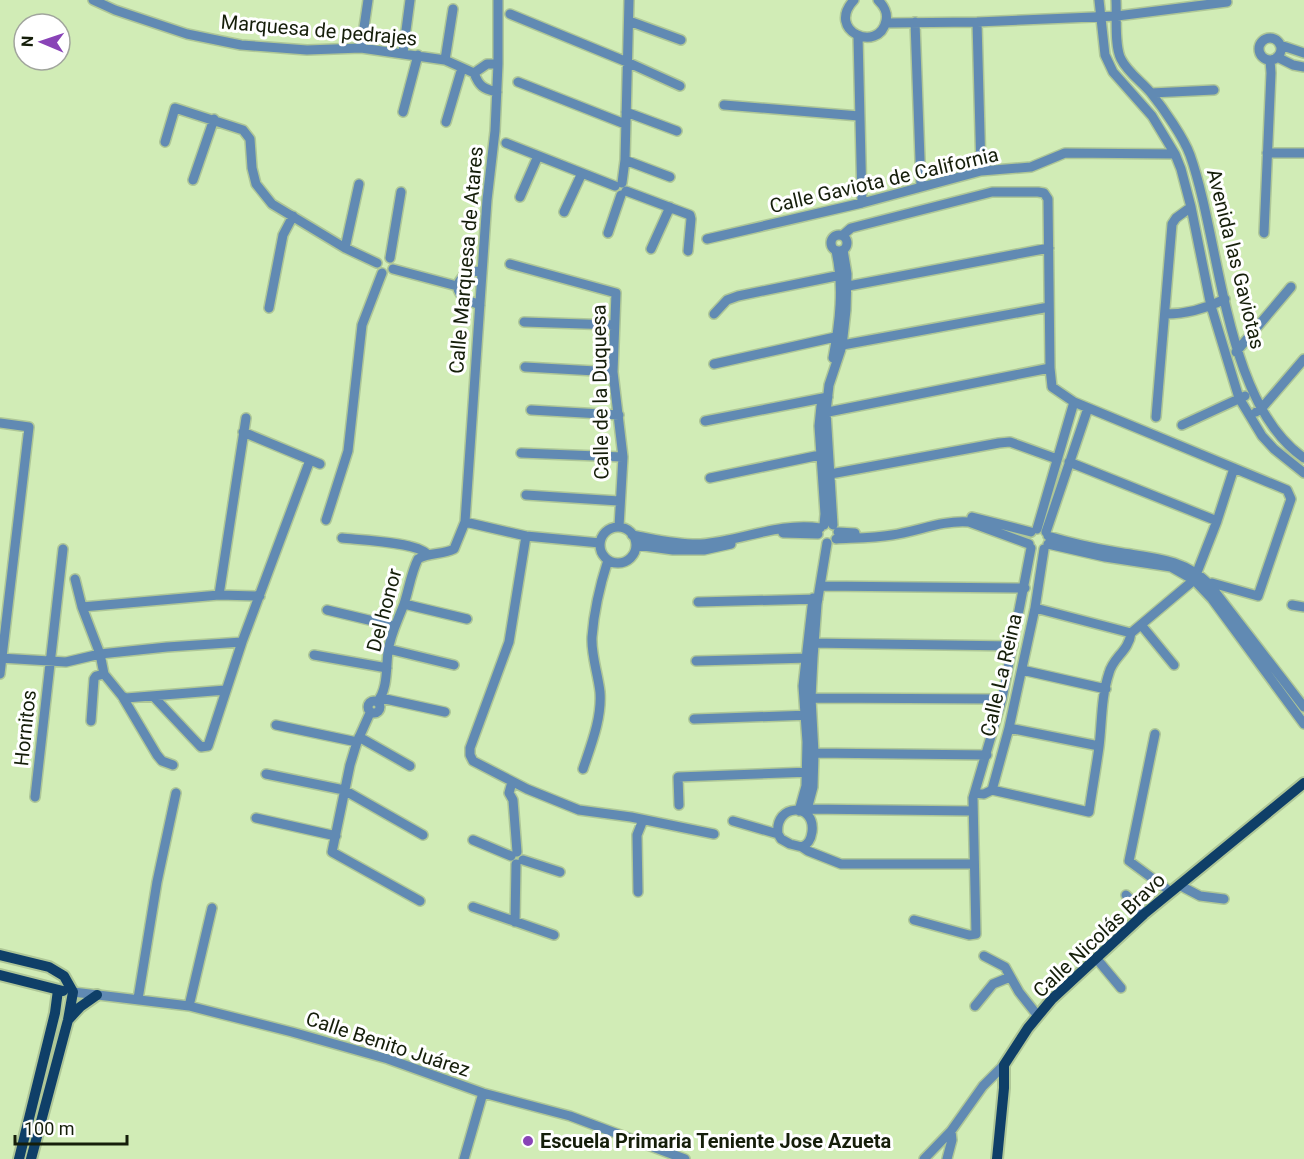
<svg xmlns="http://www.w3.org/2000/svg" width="1304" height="1159" viewBox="0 0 1304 1159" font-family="Roboto,sans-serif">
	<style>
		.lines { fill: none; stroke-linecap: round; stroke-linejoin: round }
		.minor-casing { stroke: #afc797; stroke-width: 12 }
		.major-casing { stroke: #afc797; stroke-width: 14 }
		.minor { stroke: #618ab3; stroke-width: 9 }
		.major { stroke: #0f3f68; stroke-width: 10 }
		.poi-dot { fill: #8943b7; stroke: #fff; stroke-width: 2 }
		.labels { text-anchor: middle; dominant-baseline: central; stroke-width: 6; stroke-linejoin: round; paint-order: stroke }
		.street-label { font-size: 20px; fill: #151e0a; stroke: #fff }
		.poi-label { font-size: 20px; font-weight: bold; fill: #151e0a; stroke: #fff; text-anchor: start }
	</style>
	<rect width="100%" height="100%" fill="#d1ecb6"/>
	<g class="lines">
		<defs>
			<path id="minor" d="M93,0L115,10L187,34L241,45L307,50L361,48L445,60L474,73
				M854,0C825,31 879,54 886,21C888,12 884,6 878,0
				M1099,0L1105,55L1113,72L1152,116L1175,154L1181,169L1191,207L1211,306L1239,398L1262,436L1274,449L1304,473
				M1116,0C1117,16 1114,46 1121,59C1128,73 1142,82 1151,93C1163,108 1184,138 1190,155C1221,242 1224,403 1304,458
				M510,14L627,62L680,86
				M629,21L681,40
				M915,22L921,187
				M977,22L981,171
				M886,23L977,22L1117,16L1227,2
				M858,36L862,203
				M1259 49a11 11 0 1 1 22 0a11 11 0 1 1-22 0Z
				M1280,45L1304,53
				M361,48L368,0
				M403,53L410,0
				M1277,57L1293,65L1304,67
				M445,60L453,9
				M474,73C479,86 483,89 497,92
				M474,73L487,64H498
				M518,82L625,124
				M1151,93L1214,90
				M724,105L859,116
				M403,112L418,55
				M626,112L677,131
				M446,122L462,68
				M165,142L175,108L243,130L250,139L252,168L256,184L272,204L345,248L377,263
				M506,143L615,186
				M1267,153H1304
				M625,160L670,177
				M193,180L214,119
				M622,183L625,160L629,0
				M626,191L690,215L691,219L688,251
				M520,197L538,156
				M564,212L582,173
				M608,233L621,195
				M1264,233L1271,73L1270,60
				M831 243a8 8 0 1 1 16 0a8 8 0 1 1-16 0Z
				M843,235L851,228L992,192H1038L1044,193L1048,199L1050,368L1052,387L1074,402L1287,490L1291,499L1258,596L1212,583L1209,584
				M707,239L862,203L981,171L1031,167L1065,153L1175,154
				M345,248L359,184
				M651,249L670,207
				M390,258L401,192
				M510,264L616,293L613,372L623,457L619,527
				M393,269L457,286
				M843,287L1049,248
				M480,305C467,300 461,300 457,286C463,273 469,271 482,271
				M269,308L283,235L293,216
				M714,314L727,300L738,296L846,274
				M1166,314C1187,314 1205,309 1225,299
				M524,322L614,325
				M837,346L1049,307
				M1236,352L1291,287
				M833,358C840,322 844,286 836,251
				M714,364L840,336
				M525,367L613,372
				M821,406L819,426L825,514L824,525
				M531,410L619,415
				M1256,412L1261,409L1304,359
				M823,413L1050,368
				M1156,417L1172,224L1176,218L1191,207
				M705,421L828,397
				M0,423L29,427L0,674
				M1182,425L1245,396
				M243,432L320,464
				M521,453L623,457
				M1069,462L1217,521
				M825,475L999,443L1010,442L1057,459
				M710,478L825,454
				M526,495L619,501
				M972,517L1031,532
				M326,520L348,451L362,325L382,273
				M465,522L526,536L600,543
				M833,525L826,412L829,385L842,346L846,310L847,274L843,250
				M600 545a18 18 0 1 1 36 0a18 18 0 1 1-36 0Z
				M1037,529L1074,402
				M838,532L855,533
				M1046,532L1088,408
				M783,533L818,534
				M632,535C655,539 678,545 701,544C741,541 779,522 820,528
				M526,536L509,642L470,748V755L473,761L527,789L579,810L631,817L714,834
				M1048,536C1071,543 1094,548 1117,552C1152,558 1183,558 1209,584L1304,707
				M342,538C360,540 417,542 427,554
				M836,539C854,538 874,538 892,535C919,531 942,520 969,522L1029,544
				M1048,544L1105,557L1171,567L1194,580L1212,599L1304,724
				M636,545L673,550H704L731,544
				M75,579L82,607L100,654L104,674L122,696L157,755L162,761L173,765
				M821,586L1025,588
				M219,595L246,418
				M698,602L818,599
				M404,604L467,619
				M1292,605L1304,607
				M82,607L219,595L260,596
				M1035,608L1131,633
				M327,610L394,626
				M1142,626L1174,665
				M809,643L1013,646
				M388,649L454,665
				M314,655L387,668
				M0,658L66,662L100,654L167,647L242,642
				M696,661L810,658
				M1022,670L1106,689
				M122,696L126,698L226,690
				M153,696L201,747L208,746L242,642L310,460
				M381,698L445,712
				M811,698L1002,699
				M368 707a6 6 0 1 1 12 0a6 6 0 1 1-12 0Z
				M377,702C388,690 386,667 388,652C390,635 398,620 404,604C409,589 411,573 418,559C429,552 442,555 454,549L465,522L487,200L495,131L498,64V0
				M370,713L357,742L350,765L332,852L420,901
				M694,719L810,715
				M91,721L94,679L96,676L104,674
				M276,725L357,742
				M1009,728L1099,746
				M1155,734L1129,861L1171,892
				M359,737L410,766
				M814,753L987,755
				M583,769C591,745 602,718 600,692C598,674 591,655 592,637C594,610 600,585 608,560
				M266,774L344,790L423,835
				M512,782L509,793L513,800L517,852
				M992,790L1089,812C1092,790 1096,769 1099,747C1102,722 1101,697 1109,673C1113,657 1129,651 1131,633L1194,580L1217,521L1234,468
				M975,793L984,794L992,790L1009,728L1035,608L1044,549
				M35,797L63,549
				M679,805L678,777L811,772
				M807,809L973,811
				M799,811L806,786L807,742L803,686L813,598
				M806,813L813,787L814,753L811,698L813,658L817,604L827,543
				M256,818L336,836
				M733,821L778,834L781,839L790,844L802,847L808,851L841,864H974
				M778,834C774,803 816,802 812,832C811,839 809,844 802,847
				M473,840L511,856
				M523,860L560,872
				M1179,885L1200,896L1224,899
				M638,892L637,835L643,820
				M1126,895L1144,914
				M473,907L554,935
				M914,920L969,935L976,934L973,798L1002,699L1031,548
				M515,922L516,864
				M984,956L1005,967L1019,992L1038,1016
				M1096,958L1121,988
				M73,992L189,1006L292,1032L388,1059L483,1093L570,1116L685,1159
				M138,999L157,882L176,793
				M189,1006L212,908
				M975,1006L993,984L1010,977
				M464,1159L483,1093
				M924,1159L951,1131L983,1086L1004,1065
				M947,1159L952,1140L951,1131"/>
			<path id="major" d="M0,955L49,967L64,976L73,992
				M0,975L63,991
				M68,1020L80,1007L97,995
				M19,1159L55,1013L58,990
				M31,1159L68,1020L73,992
				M997,1159L1004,1088V1065L1028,1028L1052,999L1144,914L1304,783"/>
		</defs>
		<!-- minor casing -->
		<use href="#minor" class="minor-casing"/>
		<!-- major casing -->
		<use href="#major" class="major-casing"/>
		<!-- minor -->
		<use href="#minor" class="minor"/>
		<!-- major -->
		<use href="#major" class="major"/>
	</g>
	<!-- markers -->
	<circle class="poi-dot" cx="528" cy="1141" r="6"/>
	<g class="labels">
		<!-- street labels -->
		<g class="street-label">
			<text transform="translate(319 30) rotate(5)">Marquesa de pedrajes</text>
			<text transform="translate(884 180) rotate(-13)">Calle Gaviota de California</text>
			<text transform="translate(1236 259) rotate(76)">Avenida las Gaviotas</text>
			<text transform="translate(466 260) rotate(-85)">Calle Marquesa de Atares</text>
			<text transform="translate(600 392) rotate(-91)">Calle de la Duquesa</text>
			<text transform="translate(384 610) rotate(-75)">Del honor</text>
			<text transform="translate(1001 675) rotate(-77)">Calle La Reina</text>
			<text transform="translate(25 728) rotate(-84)">Hornitos</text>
			<text transform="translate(1099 935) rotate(-43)">Calle Nicolás Bravo</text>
			<text transform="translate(388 1044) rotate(18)">Calle Benito Juárez</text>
		</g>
		<!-- poi labels -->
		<g class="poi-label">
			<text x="540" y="1141">Escuela Primaria Teniente Jose Azueta</text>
		</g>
	</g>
	<!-- north arrow -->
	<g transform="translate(42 42) rotate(272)"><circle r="28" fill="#ffffff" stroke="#a1a59d" stroke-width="1.5"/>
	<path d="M0-4.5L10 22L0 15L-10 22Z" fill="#8943b7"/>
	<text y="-9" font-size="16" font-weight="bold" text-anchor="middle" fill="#151e0a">N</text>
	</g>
	<!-- scale -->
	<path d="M15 1135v9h112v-9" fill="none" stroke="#151e0a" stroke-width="3"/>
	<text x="24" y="1135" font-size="18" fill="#151e0a" stroke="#ffffff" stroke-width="4.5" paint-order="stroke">100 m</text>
</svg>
